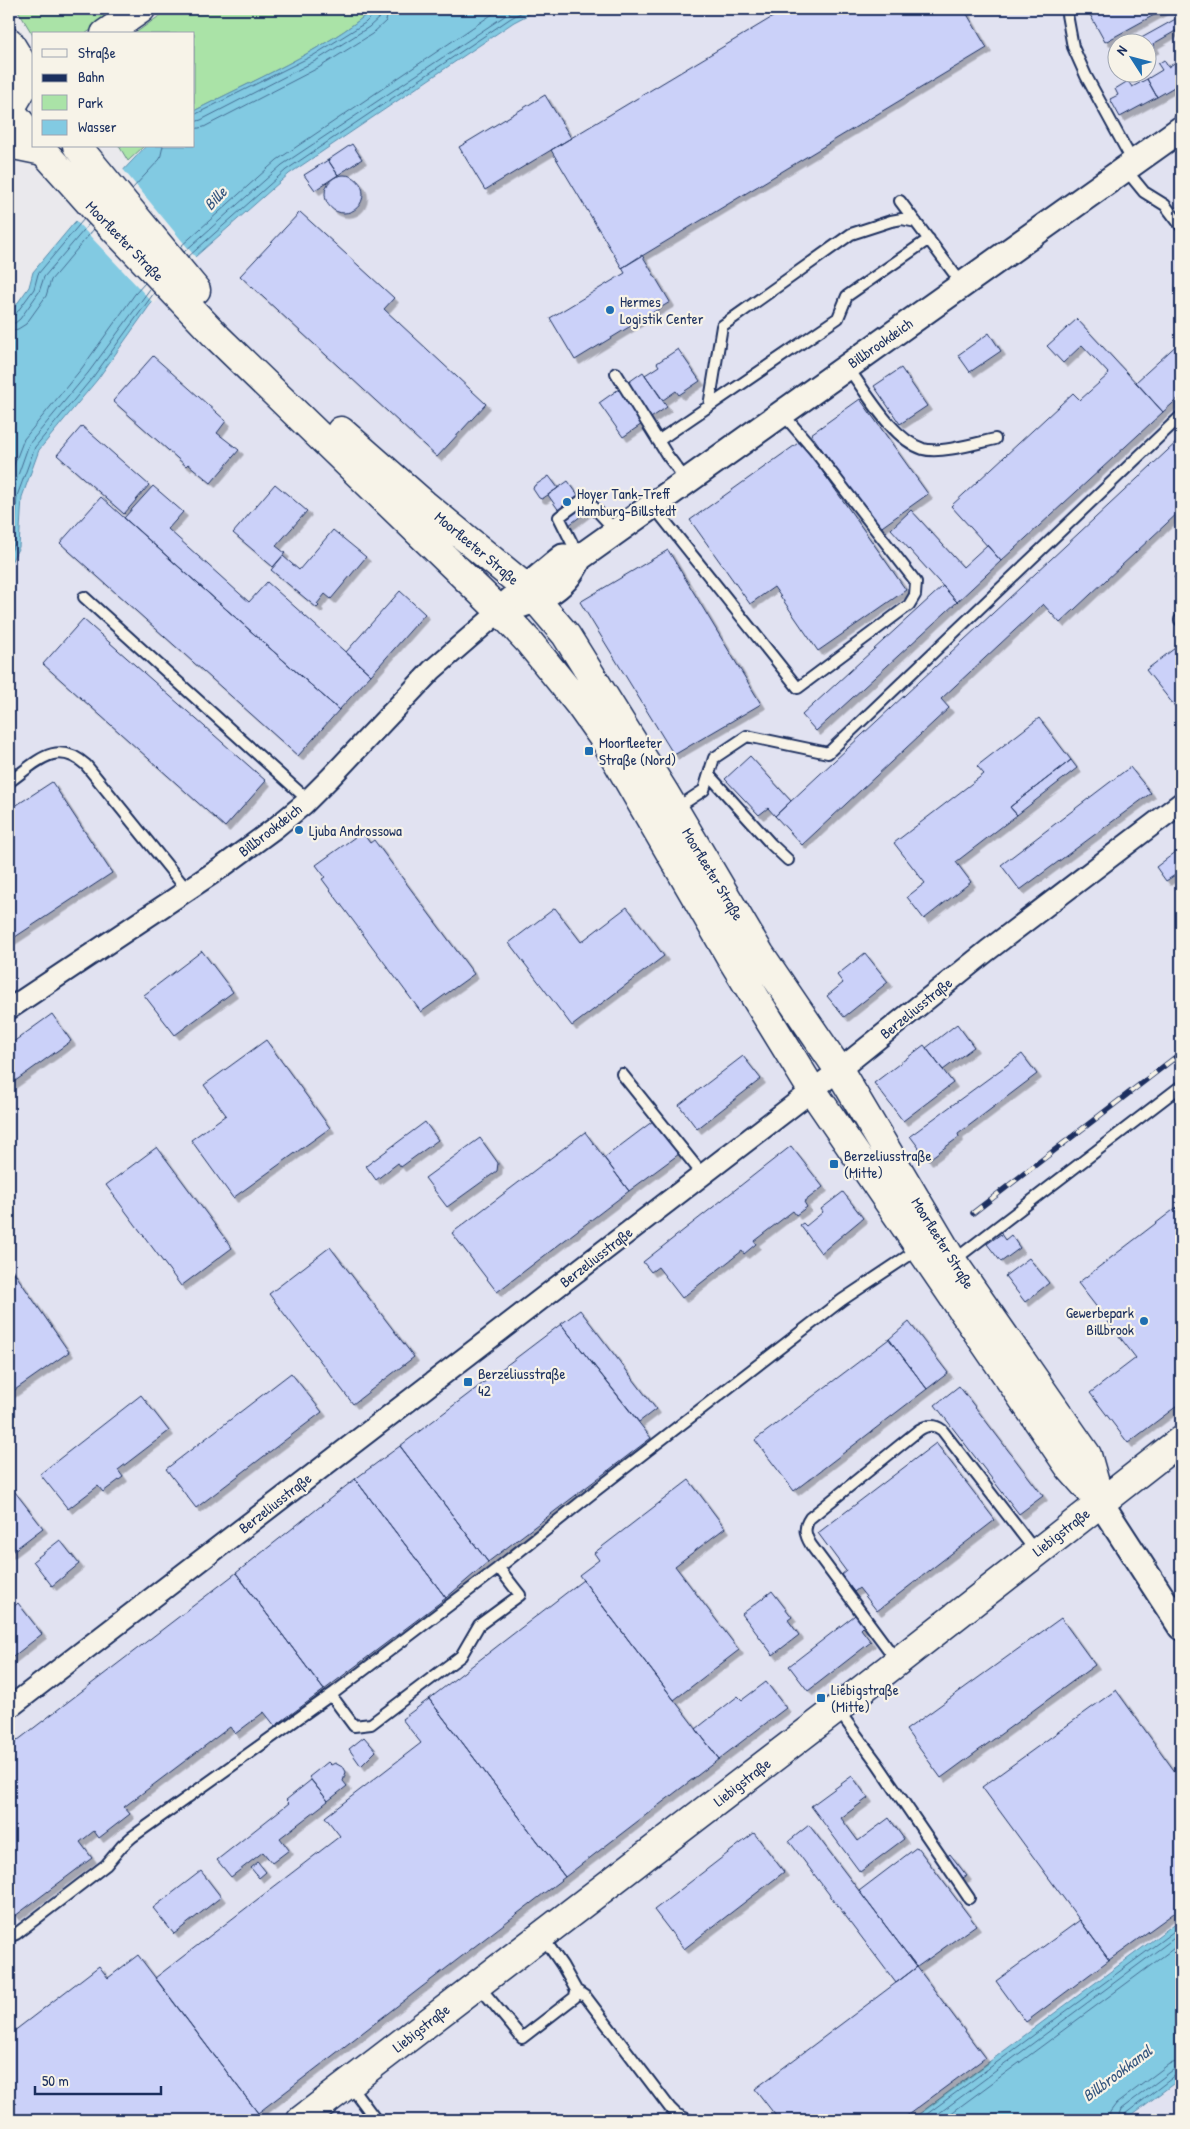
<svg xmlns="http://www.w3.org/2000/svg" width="1190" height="2129" viewBox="0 0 1190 2129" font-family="'Patrick Hand',sans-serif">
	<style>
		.built { fill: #e1e2f1; fill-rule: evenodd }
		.green { fill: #aae3a7; stroke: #628982 }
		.water { fill: #82cae2; stroke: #598cad }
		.pier { fill: #eae9ed }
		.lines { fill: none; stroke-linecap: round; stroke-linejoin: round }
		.shore { stroke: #446d93; stroke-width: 1 }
		.building { fill: #cbd1f9; stroke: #1b2f5e; filter: url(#shadow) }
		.service-casing { stroke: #1b2f5e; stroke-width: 14 }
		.minor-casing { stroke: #1b2f5e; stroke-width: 24 }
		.tertiary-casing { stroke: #1b2f5e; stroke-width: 29 }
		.secondary-casing { stroke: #1b2f5e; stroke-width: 31 }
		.trunk-casing { stroke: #1b2f5e; stroke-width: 31 }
		.service { stroke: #f7f3e8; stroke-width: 10 }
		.minor { stroke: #f7f3e8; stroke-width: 20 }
		.tertiary { stroke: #f7f3e8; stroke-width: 25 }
		.secondary { stroke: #f7f3e8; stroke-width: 28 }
		.trunk { stroke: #f7f3e8; stroke-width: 28 }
		.rail-casing { stroke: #1b2f5e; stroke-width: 5.5 }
		.rail { stroke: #f7f3e8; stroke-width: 4; stroke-dasharray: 11; stroke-linecap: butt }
		.poi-dot { fill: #1f6fb2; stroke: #f7f3e8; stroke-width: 2 }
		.labels { text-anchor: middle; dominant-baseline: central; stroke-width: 4.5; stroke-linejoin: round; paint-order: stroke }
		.street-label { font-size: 15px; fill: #1b2f5e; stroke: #f7f3e8 }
		.poi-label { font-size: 15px; fill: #1b2f5e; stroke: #f7f3e8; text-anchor: start }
		.water-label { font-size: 16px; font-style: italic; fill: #35567f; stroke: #f7f3e8 }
	</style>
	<defs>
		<filter id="shadow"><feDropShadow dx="4.5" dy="4.5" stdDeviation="0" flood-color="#0004"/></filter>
	</defs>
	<rect width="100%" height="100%" fill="#eae9ed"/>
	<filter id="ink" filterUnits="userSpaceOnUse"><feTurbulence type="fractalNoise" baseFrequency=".02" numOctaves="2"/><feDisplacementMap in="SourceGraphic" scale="10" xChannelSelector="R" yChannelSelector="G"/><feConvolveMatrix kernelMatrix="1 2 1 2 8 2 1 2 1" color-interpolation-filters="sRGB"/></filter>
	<g filter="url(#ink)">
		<!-- built -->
		<path class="built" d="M539,9H1181V1919L911,2120H9V566L19,547L22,497L39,450L97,380L150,305L195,257L289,174L514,22ZM1118,42H1148V72H1118Z
			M1181,2078V2120H1125Z"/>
		<!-- green -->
		<path class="green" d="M17,9H120L85,34H34V37Z
			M169,9H373C326,50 250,82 194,111V34H134Z
			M119,146H144L128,161Z"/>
		<!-- water -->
		<path class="water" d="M373,9H539L514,22L289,174L195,257L150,305L97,380L39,450L22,497L19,547L9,566V315L29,287L33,272L74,223L146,146H194V111C250,82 326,50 373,9Z
			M1181,1919V2078L1125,2120H911Z"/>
		<!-- pier -->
		<path class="pier" d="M122,168L197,259L154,304L74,219Z"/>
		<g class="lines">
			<!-- shore -->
			<path class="shore" d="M194,115L314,55L365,23L374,14L376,9
				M194,122L201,120L317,60L369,27L380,17L382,9
				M194,129L204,127L320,67L372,34L386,21L389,9
				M132,189L160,159L163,146
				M180,247L277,160L500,9
				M184,252L282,165L515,9
				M188,257L286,170L511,18L528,9
				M9,317L15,315L34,289L38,274L84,219
				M9,324L15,323L20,319L39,292L44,277L89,224
				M9,331L18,329L26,324L46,296L51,280L94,229
				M9,478L24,439L82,368L135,294L145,283
				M9,524L11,495L29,444L88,373L150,289
				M9,555L14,545L17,496L35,447L93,377L154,293
				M919,2120L1181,1926
				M930,2120L1181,1933
				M942,2120L1181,1943
				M1109,2120L1110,2112L1116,2104L1169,2064L1181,2061
				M1117,2120L1121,2109L1173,2070L1181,2068
				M1123,2120L1125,2114L1176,2075H1181"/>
		</g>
		<!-- building -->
		<path class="building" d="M786,9H964L987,48L622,268L551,150Z
			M1092,9H1165L1105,42L1088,11Z
			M1181,16V33L1179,29L1153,44L1155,48L1148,52V42H1137L1136,41Z
			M1181,59V83L1157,97L1147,79L1162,70L1158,64L1164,60L1168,67Z
			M1147,79L1157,97L1120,117L1110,99L1118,95L1115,89L1128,81L1132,87Z
			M545,95L571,138L485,190L459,147Z
			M352,144L362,159L338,175L328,160Z
			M328,160L338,175L315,190L304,175Z
			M325 194a19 19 0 1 1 38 0a19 19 0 1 1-38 0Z
			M300,212L394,298L384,309L486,404L437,457L240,276Z
			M642,255L670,302L575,360L550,318L625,273L622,268Z
			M1077,319L1163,412L1001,561L951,506L1073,393L1080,400L1109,374L1082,345L1063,363L1047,346Z
			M989,333L1001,351L970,372L958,355Z
			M1181,341V396L1163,412L1136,382Z
			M678,349L700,381L679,395L676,391L663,400L645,375L659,366L657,363Z
			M153,356L226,421L217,433L239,450L211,483L188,464L186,466L113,401Z
			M901,368L927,406L900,424L874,386Z
			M643,372L667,407L623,437L599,403Z
			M860,399L928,494L879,529L811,434Z
			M82,426L149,485L124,514L57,455Z
			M1181,438V510L1060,623L1043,604L941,699L949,708L802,845L775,816Z
			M801,441L906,590L818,651L774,587L750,604L690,520Z
			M549,476L558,488L542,499L539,498L533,489L534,486Z
			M568,481L589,510L569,525L548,495Z
			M275,484L307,511L276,546L285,553L273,567L233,533Z
			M153,486L183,512L168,529L249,602L267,582L371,675L339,710L124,518Z
			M101,497L339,710L298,756L60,543Z
			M911,510L963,567L987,545L1001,561L957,602L891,529Z
			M333,530L366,557L331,599L325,594L317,604L319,606L317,608L271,570L283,556L299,570Z
			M668,550L761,704L674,755L580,602Z
			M1181,571V587L1174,577Z
			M943,586L957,602L816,731L802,715Z
			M400,591L425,614L371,675L346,652Z
			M83,619L266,781L225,827L43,664Z
			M1179,645L1181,648V714L1146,670Z
			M1039,718L1071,760L1010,807L1017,815L956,862L971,882L924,919L907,897L925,883L894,843L984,774L977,766Z
			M750,756L791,801L775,816L768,808L759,815L725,779Z
			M1071,760L1077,768L1017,815L1010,807Z
			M1130,767L1151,793L1020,890L1001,865Z
			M52,782L112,873L9,941V810Z
			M362,832L370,843L374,840L474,974L421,1012L322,879L325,877L316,865Z
			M1181,848V871L1166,881L1156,867Z
			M627,907L664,956L572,1026L509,943L555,908L581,942Z
			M202,951L233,992L175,1035L144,995Z
			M865,953L888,982L844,1017L827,996L843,983L837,975Z
			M52,1014L71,1041L11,1084L9,1080V1045Z
			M957,1024L974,1047L943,1070L926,1048Z
			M266,1040L330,1128L233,1198L191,1140L226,1115L204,1085Z
			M924,1045L953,1083L903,1121L874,1083Z
			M1022,1054L1037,1074L958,1134L959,1137L928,1160L910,1136Z
			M743,1056L761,1079L697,1129L679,1105Z
			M653,1121L679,1154L629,1191L604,1158Z
			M425,1122L438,1140L401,1167L398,1163L376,1180L366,1166Z
			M585,1132L629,1191L497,1292L452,1233Z
			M480,1138L498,1163L497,1171L447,1207L425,1178Z
			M791,1146L823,1187L804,1202L807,1207L796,1215L793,1211L754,1241L756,1244L744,1254L742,1251L682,1298L658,1267L651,1272L643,1262Z
			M157,1147L232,1248L181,1286L106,1185Z
			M843,1192L863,1218L821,1253L800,1225L803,1223L806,1226L823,1212L821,1209Z
			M1181,1204V1403L1128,1443L1090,1393L1136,1358L1078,1283Z
			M1001,1234L1005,1240L1011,1235L1020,1248L1001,1262L987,1244Z
			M330,1247L414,1357L353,1404L269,1294Z
			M1029,1258L1049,1283L1025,1302L1005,1276Z
			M9,1265L69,1352L9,1394Z
			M580,1310L656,1409L639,1422L561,1324Z
			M909,1322L948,1373L927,1389L889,1339Z
			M561,1324L651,1438L488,1562L400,1446Z
			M889,1339L927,1389L794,1491L755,1440Z
			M291,1373L322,1412L196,1508L166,1469Z
			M959,1386L1043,1496L1019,1514L935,1405Z
			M141,1395L169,1431L118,1470L123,1477L103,1492L98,1486L68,1509L40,1474Z
			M936,1443L995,1520L877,1611L859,1588L854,1592L841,1575L846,1571L818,1533Z
			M400,1446L488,1562L446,1598L355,1479Z
			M355,1479L446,1598L324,1690L236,1573Z
			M689,1480L725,1528L675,1566L739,1650L674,1700L579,1575L599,1560L594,1553Z
			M15,1492L43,1528L9,1554V1497Z
			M60,1540L79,1564L52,1586L33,1561Z
			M236,1573L324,1690L275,1726L264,1712L235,1734L230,1727L124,1807L130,1814L99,1838L94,1831L80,1842L92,1858L15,1916L9,1908V1747Z
			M583,1580L719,1759L565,1877L429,1699Z
			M772,1591L792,1617L788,1620L799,1635L773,1655L742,1614Z
			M18,1603L42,1634L9,1660V1611Z
			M859,1612L867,1623L861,1629L871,1642L808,1691L789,1666Z
			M1061,1618L1095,1665L941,1778L906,1730Z
			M766,1682L786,1708L719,1759L696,1729L738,1696L742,1700Z
			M1116,1690L1181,1780V1908L1109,1960L982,1787Z
			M429,1699L565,1877L258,2113L155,1978L340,1836L325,1817L421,1743L402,1719Z
			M364,1737L376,1751L361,1766L349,1749Z
			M328,1762L331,1765L335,1763L344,1768L346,1772L343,1781L347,1786L328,1801L309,1777Z
			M852,1776L868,1798L841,1818L858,1841L889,1818L904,1839L860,1872L811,1806Z
			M311,1780L328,1801L280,1838L289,1850L272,1863L263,1852L231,1877L217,1860L289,1803L286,1800Z
			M809,1825L917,1967L896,1983L789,1841Z
			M754,1833L784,1872L684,1949L654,1910Z
			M917,1847L976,1925L917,1967L859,1891Z
			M950,1854L967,1876L960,1879L945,1858Z
			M258,1862L266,1872L259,1878L251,1868Z
			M201,1871L221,1897L174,1934L153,1908Z
			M1080,1920L1109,1960L1026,2022L996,1981Z
			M138,1955L258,2113L248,2120H9V2035L99,1966L108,1978Z
			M917,1967L985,2058L901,2120H779L755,2089Z"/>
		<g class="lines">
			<defs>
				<path id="service" d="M1066,9L1073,47L1086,76L1133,162
					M1126,170L1144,192L1165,205L1181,226
					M900,201L962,284
					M848,368C867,393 892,439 923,449C940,454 977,443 995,439
					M616,373L667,455L687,481
					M709,406L722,326L851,234L891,221L902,219L916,222
					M658,441L838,318L847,296L929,239
					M653,506L798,688L909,605L915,595L916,582L814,450L782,413
					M579,557L559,517L585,498L616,531
					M84,597L308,800
					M1180,620L1181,621
					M709,775L771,844L788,860
					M9,782C36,763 56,738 86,765L187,890
					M675,809L704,790L714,758L747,736L828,753L1181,416
					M622,1074L703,1175
					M953,1261L1181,1086
					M897,1661L811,1545C805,1535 803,1528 810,1518L919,1430C927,1425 934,1424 942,1430L1036,1552
					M331,1695L354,1726L371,1724L461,1656L479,1625L520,1595L499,1568
					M838,1710L877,1763L969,1898
					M9,1937L16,1934L106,1865L122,1846L132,1837L335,1692L497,1569L595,1491L842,1300L920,1248
					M478,1985L522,2038L575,1997L576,1990L562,1965L542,1936
					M576,1990L586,1997L670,2108L676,2114L689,2120
					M350,2085L376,2120"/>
				<path id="minor" d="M9,1009L222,867L275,828L304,804L330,778L432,670L500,611
					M9,1708L839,1070L987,951L1181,803"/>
				<path id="tertiary" d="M510,601L563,557L579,558
					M500,611C534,601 563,594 579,558L1181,129
					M1100,1502L1181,1627"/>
				<path id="secondary" d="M9,42L34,83
					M9,108L34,140
					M39,146L96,210L218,338L500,611L529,642L579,704L606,742L734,963L812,1090L1070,1468L1100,1502
					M77,146L196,290
					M341,431L424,504L525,587L566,635L664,792L760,954L839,1070L953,1262L1087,1455L1098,1494
					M301,2120L837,1709L1181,1440"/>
				<path id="trunk" d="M105,34L141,9
					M9,111L21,91L27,71
					M9,144L43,151"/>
			</defs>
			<!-- service casing -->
			<use href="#service" class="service-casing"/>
			<!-- minor casing -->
			<use href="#minor" class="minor-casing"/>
			<!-- tertiary casing -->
			<use href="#tertiary" class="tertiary-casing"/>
			<!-- secondary casing -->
			<use href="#secondary" class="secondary-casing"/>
			<!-- trunk casing -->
			<use href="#trunk" class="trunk-casing"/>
			<!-- service -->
			<use href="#service" class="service"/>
			<!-- minor -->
			<use href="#minor" class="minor"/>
			<!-- tertiary -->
			<use href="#tertiary" class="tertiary"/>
			<!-- secondary -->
			<use href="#secondary" class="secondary"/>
			<!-- trunk -->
			<use href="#trunk" class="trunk"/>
			<defs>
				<path id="rail" d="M973,1213L1181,1053"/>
			</defs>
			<!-- rail casing -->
			<use href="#rail" class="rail-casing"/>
			<!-- rail -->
			<use href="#rail" class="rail"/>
		</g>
	</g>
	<!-- markers -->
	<g class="poi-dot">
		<circle cx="610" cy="310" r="5"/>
		<circle cx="567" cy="502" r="5"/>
		<rect x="584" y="746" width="10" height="10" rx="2.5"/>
		<circle cx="299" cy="830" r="5"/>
		<rect x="829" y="1159" width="10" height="10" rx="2.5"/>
		<circle cx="1144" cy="1321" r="5"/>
		<rect x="463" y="1377" width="10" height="10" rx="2.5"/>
		<rect x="816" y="1693" width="10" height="10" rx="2.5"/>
	</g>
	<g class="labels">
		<!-- street labels -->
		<g class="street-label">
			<text transform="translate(125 241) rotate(46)">Moorfleeter Straße</text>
			<text transform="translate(880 343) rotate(-35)">Billbrookdeich</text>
			<text transform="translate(477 548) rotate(40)">Moorfleeter Straße</text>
			<text transform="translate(270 830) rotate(-38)">Billbrookdeich</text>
			<text transform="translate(713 874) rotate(59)">Moorfleeter Straße</text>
			<text transform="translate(916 1008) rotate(-39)">Berzeliusstraße</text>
			<text transform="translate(943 1243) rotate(58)">Moorfleeter Straße</text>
			<text transform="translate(596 1257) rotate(-38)">Berzeliusstraße</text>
			<text transform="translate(275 1503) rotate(-38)">Berzeliusstraße</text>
			<text transform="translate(1061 1532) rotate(-38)">Liebigstraße</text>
			<text transform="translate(742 1782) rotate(-38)">Liebigstraße</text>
			<text transform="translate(421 2028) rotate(-38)">Liebigstraße</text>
		</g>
		<!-- poi labels -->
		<g class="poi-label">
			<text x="620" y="301">Hermes<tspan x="620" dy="17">Logistik Center</tspan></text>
			<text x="577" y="493">Hoyer Tank-Treff<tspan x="577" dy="17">Hamburg-Billstedt</tspan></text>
			<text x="599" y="742">Moorfleeter<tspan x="599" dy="17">Straße (Nord)</tspan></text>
			<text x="309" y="830">Ljuba Androssowa</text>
			<text x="844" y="1155">Berzeliusstraße<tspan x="844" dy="17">(Mitte)</tspan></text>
			<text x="1134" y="1312" text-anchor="end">Gewerbepark<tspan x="1134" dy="17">Billbrook</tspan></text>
			<text x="478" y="1373">Berzeliusstraße<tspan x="478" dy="17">42</tspan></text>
			<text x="831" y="1689">Liebigstraße<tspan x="831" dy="17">(Mitte)</tspan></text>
		</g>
		<!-- water labels -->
		<g class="water-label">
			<text transform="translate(215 198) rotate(-46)">Bille</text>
			<text transform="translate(1117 2073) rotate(-37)">Billbrookkanal</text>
		</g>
	</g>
	<!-- margin -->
	<rect width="1190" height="2129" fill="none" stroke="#f7f3e8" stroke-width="30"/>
	<rect x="15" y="15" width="1160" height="2099" fill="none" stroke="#1b2f5e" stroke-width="2" filter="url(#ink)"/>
	<!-- legend -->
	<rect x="32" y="32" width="162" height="115" fill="#f7f3e8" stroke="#9fa5b1"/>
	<rect x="42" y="49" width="25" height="8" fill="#f7f3e8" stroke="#9fa5b1"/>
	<text x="78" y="58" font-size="15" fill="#1b2f5e">Straße</text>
	<rect x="42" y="74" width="25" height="8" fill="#1b2f5e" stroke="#9fa5b1"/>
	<text x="78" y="82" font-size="15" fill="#1b2f5e">Bahn</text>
	<rect x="42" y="95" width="25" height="15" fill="#aae3a7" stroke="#9fa5b1"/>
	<text x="78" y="108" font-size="15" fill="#1b2f5e">Park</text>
	<rect x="42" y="120" width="25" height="15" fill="#82cae2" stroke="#9fa5b1"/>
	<text x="78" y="132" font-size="15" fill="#1b2f5e">Wasser</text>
	<!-- north arrow -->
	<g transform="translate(1132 58) rotate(306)"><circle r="24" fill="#f7f3e8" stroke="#9fa5b1"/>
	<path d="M0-4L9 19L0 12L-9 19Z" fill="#1f6fb2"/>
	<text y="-8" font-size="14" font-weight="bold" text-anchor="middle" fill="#1b2f5e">N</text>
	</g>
	<!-- scale -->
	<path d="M35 2086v8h126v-8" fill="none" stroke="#1b2f5e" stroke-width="2.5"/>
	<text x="42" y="2086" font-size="15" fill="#1b2f5e" stroke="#f7f3e8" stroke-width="4" paint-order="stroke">50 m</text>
</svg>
